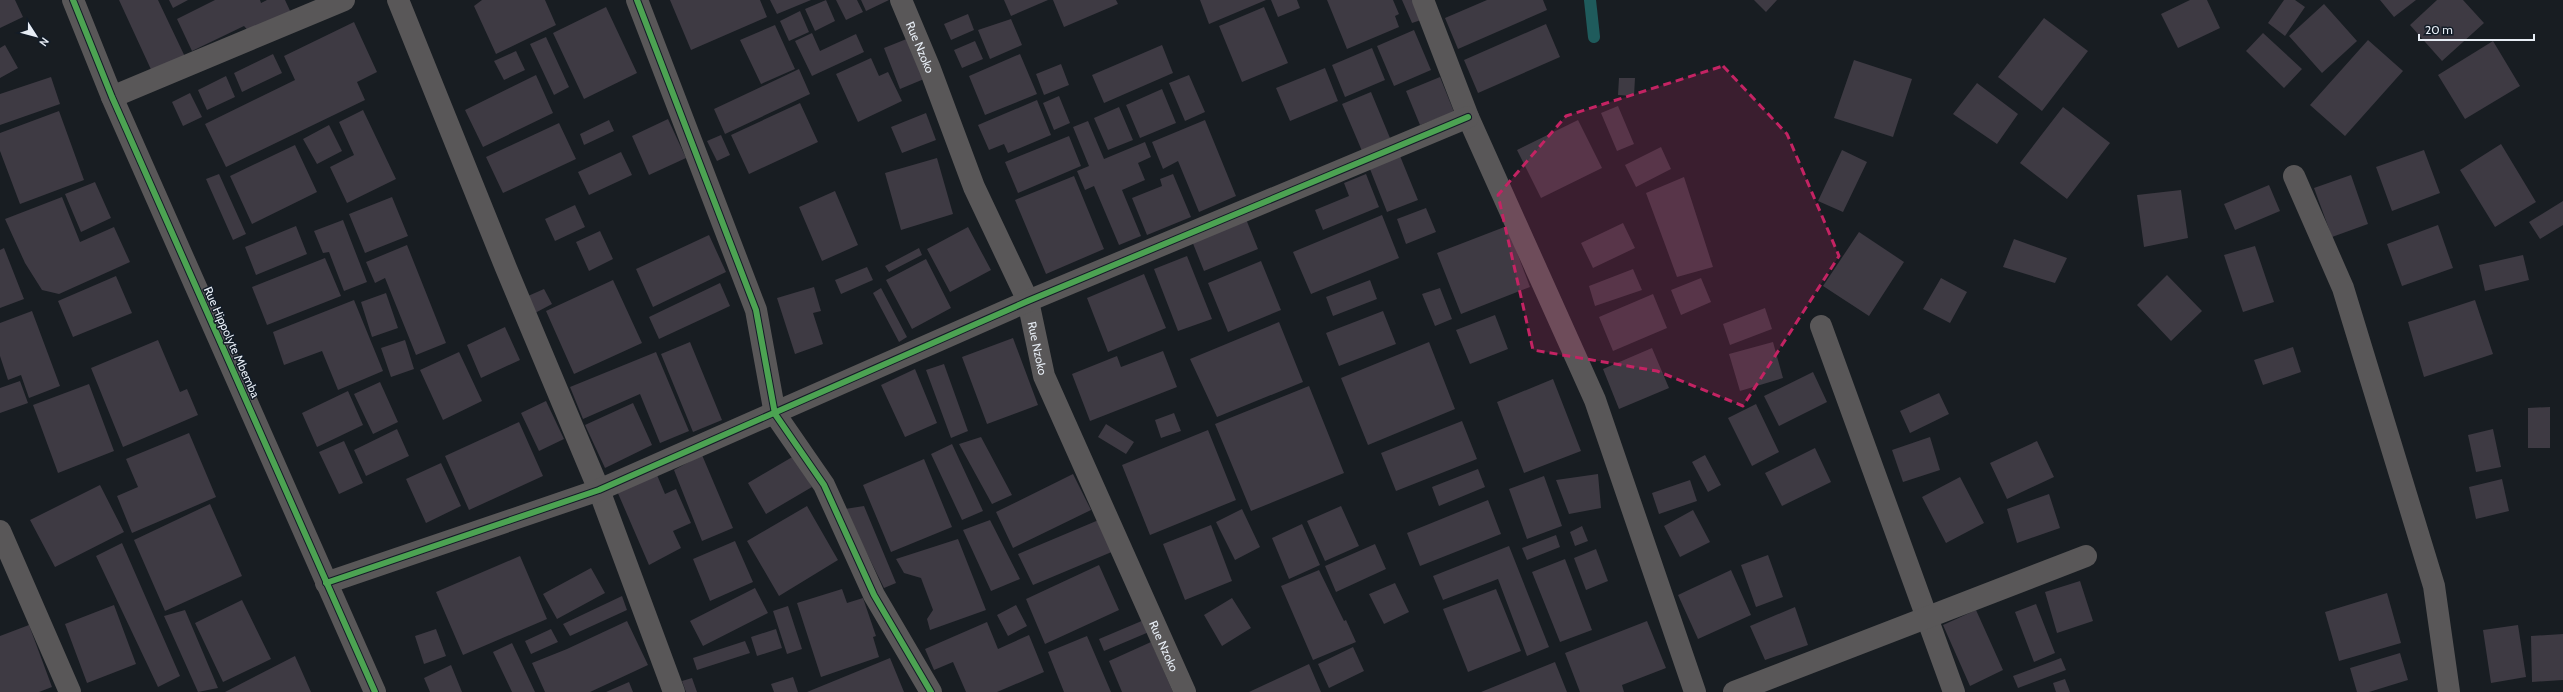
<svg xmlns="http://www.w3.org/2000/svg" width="2563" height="692" viewBox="0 0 2563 692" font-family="Cabin,sans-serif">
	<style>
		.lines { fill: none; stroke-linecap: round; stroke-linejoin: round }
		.stream { stroke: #1f5b5c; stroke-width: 12 }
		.building { fill: #3e3a43 }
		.street { stroke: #595758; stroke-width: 22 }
		.cycleway-casing { stroke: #131c27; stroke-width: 8 }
		.cycleway { stroke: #4ca352; stroke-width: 6 }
		.marked { fill: #c42363; fill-opacity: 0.2; stroke: #c42363; stroke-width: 3; stroke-dasharray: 8 5; stroke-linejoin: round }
		.labels { text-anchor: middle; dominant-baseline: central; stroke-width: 3; stroke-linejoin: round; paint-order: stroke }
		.street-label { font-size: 12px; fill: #e7edf5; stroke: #131c27 }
	</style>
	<rect width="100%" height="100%" fill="#181d22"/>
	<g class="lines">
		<!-- stream -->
		<path class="stream" d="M1590,0L1594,37L1591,9"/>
	</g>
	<!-- building -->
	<path class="building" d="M0,0H15L23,17L0,28Z
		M119,0H158L187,61L154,76Z
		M169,0H188L173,8Z
		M215,0H260L261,3L267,0H285L292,15L252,35L244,26L192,51L177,19Z
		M482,0H545L556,25L496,54L474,6Z
		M670,0H760L767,17L691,50Z
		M770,0H811L777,14Z
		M826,0L835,21L815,31L805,9Z
		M836,0H857L863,12L846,20Z
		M861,0H889L866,11Z
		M1004,0H1048L1011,16Z
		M1053,0H1116L1118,4L1064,27Z
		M1200,0H1266L1209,24Z
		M1271,0H1297L1300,8L1278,17Z
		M1327,0H1393L1399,14L1395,16L1399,27L1347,49Z
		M1402,0H1413L1421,20L1412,23Z
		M1487,0H1543L1547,10L1458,49L1445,18Z
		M1754,0H1777L1766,12Z
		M2190,0H2207L2220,28L2178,48L2161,14Z
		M2284,0H2295L2305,7L2285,36L2268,23Z
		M2380,0H2416L2394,17Z
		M2437,0H2463L2484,23L2442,61L2410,25Z
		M2324,4L2357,41L2322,73L2289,36Z
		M606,7L637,73L584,99L553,33Z
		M1264,7L1288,63L1242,82L1219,26Z
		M800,11L809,32L789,41L780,21Z
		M968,14L974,30L951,40L944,24Z
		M2044,18L2088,51L2042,111L1998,77Z
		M1011,19L1022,45L990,59L978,30Z
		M354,22L377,72L357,82L365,100L226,167L205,124L295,80L284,56Z
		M1546,24L1560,57L1478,93L1464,60Z
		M775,25L795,69L761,84L740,40Z
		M1414,30L1431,70L1394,86L1377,46Z
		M812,33L820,51L856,34L864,52L812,76L795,41Z
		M2263,33L2302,69L2284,88L2246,51Z
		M546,37L569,87L554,95L530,44Z
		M909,38L924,79L900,89L884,48Z
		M2368,40L2403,71L2345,136L2310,105Z
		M975,41L983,59L962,68L954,50Z
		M2493,41L2520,86L2465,119L2438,75Z
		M5,45L18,68L0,78V48Z
		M1162,45L1173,73L1104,103L1092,75Z
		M1372,48L1385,80L1345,97L1332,65Z
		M516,51L525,70L504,80L494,61Z
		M273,54L282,73L242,92L234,73Z
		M1020,54L1037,94L985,115L969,76Z
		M871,58L879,76L888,72L902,101L858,122L836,74Z
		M1854,60L1912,79L1893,137L1834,118Z
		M1061,64L1069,85L1044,95L1036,74Z
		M1325,68L1338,101L1290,121L1276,88Z
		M799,69L810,94L725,134L714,109Z
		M536,75L553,113L483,147L465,110Z
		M1189,75L1205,112L1185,121L1169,83Z
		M226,76L235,97L207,110L198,90Z
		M51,77L60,104L0,125V94Z
		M1440,77L1454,112L1420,125L1406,91Z
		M1619,78H1635L1634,96L1618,95Z
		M1977,83L2018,114L1997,144L1953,114Z
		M1162,89L1176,123L1140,138L1126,105Z
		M1371,92L1390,138L1362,151L1342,104Z
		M190,93L202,117L183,126L172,102Z
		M1059,96L1070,123L1054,130L1043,103Z
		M1037,100L1051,135L1008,153L1004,144L989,150L978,125Z
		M800,103L818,142L749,174L731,135Z
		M1618,106L1634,144L1617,151L1601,113Z
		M1119,107L1133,140L1108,150L1094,118Z
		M2063,107L2110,143L2067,199L2020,163Z
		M363,110L396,179L347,203L330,167L354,155L339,122Z
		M59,111L84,180L20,204L0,151V133Z
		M926,113L936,140L902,153L891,127Z
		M668,119L686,158L649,175L632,136Z
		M609,120L614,131L584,145L580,134Z
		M1205,120L1236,196L1199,212L1178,161L1163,169L1152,142Z
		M1578,120L1602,168L1541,198L1517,150Z
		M1088,121L1104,159L1145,142L1151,157L1138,163L1145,180L1122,190L1141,236L1119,245L1094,186L1085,190L1077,171L1089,166L1073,127Z
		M559,123L576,159L503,193L486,157Z
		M329,125L342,151L317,164L303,139Z
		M721,135L730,155L717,161L707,141Z
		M1069,136L1081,166L1018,193L1005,162Z
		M2501,144L2536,202L2495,227L2460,170Z
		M295,145L317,192L252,224L230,176Z
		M1661,147L1671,169L1636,187L1625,165Z
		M1842,150L1867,162L1843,212L1818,201Z
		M2424,150L2440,193L2392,211L2376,167Z
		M621,152L632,175L589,195L578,172Z
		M1400,156L1418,200L1387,212L1370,169Z
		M937,158L953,214L901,230L885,173Z
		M219,174L246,234L233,240L206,179Z
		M1173,174L1191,217L1147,235L1132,198L1162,186L1160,179Z
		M1366,174L1379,207L1323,230L1315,210L1349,196L1344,183Z
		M2351,175L2368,224L2332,237L2314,188Z
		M1074,176L1104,249L1046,274L1015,200Z
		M1684,177L1713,267L1677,277L1646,193Z
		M95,182L111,218L81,232L65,194Z
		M2269,185L2280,211L2235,230L2224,204Z
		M2181,190L2188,238L2144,247L2137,195Z
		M835,191L858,245L822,261L799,207Z
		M62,197L80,242L114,227L130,262L59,294L42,290L25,263L5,219Z
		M392,197L408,236L365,253L349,214Z
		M2563,201V225L2540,239L2529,222Z
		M575,205L585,227L555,241L545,219Z
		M1426,208L1436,232L1406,244L1397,219Z
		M1382,215L1399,258L1311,294L1293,252Z
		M1246,219L1258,249L1204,271L1192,241Z
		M343,220L367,282L344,291L329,252L323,253L314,231Z
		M1623,223L1635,248L1593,268L1581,243Z
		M2438,225L2453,268L2402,286L2387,244Z
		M296,226L307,254L256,275L245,247Z
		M1507,226L1530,287L1461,314L1437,253Z
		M968,227L991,270L950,292L927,249Z
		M600,231L613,259L589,271L576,242Z
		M1859,232L1904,262L1869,316L1823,286Z
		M709,235L726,272L653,307L636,269Z
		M2014,239L2067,258L2055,283L2003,267Z
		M407,245L446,343L416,355L385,278L375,283L366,262Z
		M2255,246L2274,302L2243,312L2224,255Z
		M4,248L24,299L0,308V250Z
		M919,248L922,255L889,272L885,266Z
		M2523,255L2529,280L2485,291L2479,265Z
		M1187,256L1212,319L1178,331L1154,269Z
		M325,258L341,296L267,325L252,287Z
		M926,259L951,308L912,329L886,280Z
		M1261,261L1281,310L1228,332L1208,283Z
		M867,267L873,280L841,294L835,280Z
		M1633,269L1642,290L1595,306L1589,286Z
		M1144,274L1166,328L1108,352L1087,298Z
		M2167,275L2202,311L2171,341L2137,305Z
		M116,276L132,313L73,337L58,301Z
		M1701,278L1711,302L1681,315L1671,290Z
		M1941,278L1967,292L1950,323L1923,309Z
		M613,280L642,343L574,374L546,311Z
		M1370,280L1377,299L1333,316L1326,297Z
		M720,283L730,306L659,339L649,317Z
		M814,287L821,311L813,313L823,344L795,354L777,298Z
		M881,288L907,337L899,342L873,293Z
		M1440,288L1452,319L1435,326L1422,294Z
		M544,289L552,304L535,313L528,296Z
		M386,293L398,328L372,337L361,302Z
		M1653,294L1667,328L1613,351L1599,317Z
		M354,300L383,371L338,390L322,351L284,365L273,332Z
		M2475,300L2493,354L2424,377L2408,322Z
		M1765,308L1772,329L1730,345L1723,324Z
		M32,311L60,386L29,398L21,375L8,380L0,356V323Z
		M1383,311L1396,344L1339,366L1326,333Z
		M1495,315L1508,349L1470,364L1456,330Z
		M1279,322L1303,382L1217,417L1190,359Z
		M505,327L520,360L481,378L467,345Z
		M1013,338L1038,405L987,424L962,357Z
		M158,340L180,392L187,389L198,415L123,447L91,368Z
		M405,340L414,369L391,377L381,348Z
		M690,342L722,420L693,432L661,354Z
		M1429,342L1455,409L1368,445L1341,378Z
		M1773,342L1783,378L1740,391L1729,354Z
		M2293,347L2301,372L2263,385L2254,360Z
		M1652,348L1669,388L1619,409L1603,369Z
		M1163,351L1177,387L1090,421L1072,374L1117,356L1121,367Z
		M459,352L482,401L443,420L420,370Z
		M656,352L689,431L660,443L640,394L583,419L570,387Z
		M944,364L968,431L951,438L926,370Z
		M915,369L937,423L905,437L881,385Z
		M1813,372L1827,402L1779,426L1764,396Z
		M1553,379L1581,451L1524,473L1497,402Z
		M20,381L28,403L0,413V388Z
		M380,382L398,422L373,434L354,394Z
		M89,384L114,451L58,473L33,405Z
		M1309,386L1344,473L1251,511L1215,424Z
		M348,391L363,425L317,447L302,413Z
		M1939,393L1949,414L1910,433L1900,411Z
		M546,401L564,439L539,451L521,413Z
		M633,403L652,445L605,468L585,425Z
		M1756,404L1779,452L1752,466L1728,418Z
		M2550,407V448H2528V408Z
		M1174,413L1181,431L1161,438L1155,420Z
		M1462,421L1477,459L1396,491L1381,453Z
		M519,422L543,476L469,510L445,456Z
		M1106,424L1134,442L1126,454L1098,437Z
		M397,429L409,456L366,476L354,450Z
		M2493,429L2501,467L2476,472L2468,435Z
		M1208,430L1236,500L1150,535L1122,465Z
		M189,433L216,497L132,533L117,496L138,487L126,459Z
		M981,437L1012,495L992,504L959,444Z
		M1930,437L1940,470L1903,482L1892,450Z
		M344,441L363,483L339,494L319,452Z
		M2037,441L2054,477L2007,499L1990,463Z
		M952,444L983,511L962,520L931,454Z
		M1815,448L1831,482L1782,506L1765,473Z
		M702,455L733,528L702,541L674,470Z
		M1705,455L1721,485L1708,492L1692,462Z
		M794,456L812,487L766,514L748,483Z
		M924,459L952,527L891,552L863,485Z
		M441,463L461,506L426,523L406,479Z
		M1478,469L1485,487L1439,506L1432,487Z
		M1073,474L1091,510L1013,548L996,512Z
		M1598,474L1601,508L1569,514L1556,480Z
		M657,475L665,494L676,489L691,523L673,531L681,548L649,565L617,491Z
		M1544,476L1562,526L1527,539L1509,489Z
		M1960,477L1984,523L1946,543L1922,497Z
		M2502,479L2509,511L2476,519L2469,487Z
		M1690,480L1697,501L1659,514L1652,493Z
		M100,485L124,532L55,567L30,520Z
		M2049,494L2060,528L2017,543L2007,509Z
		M1488,500L1501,534L1420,566L1407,533Z
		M210,504L242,576L165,611L134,540Z
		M807,506L838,560L779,596L747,541Z
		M864,506L896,583L884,588L845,509Z
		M1341,506L1359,546L1325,561L1307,521Z
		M1242,509L1260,547L1235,560L1216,522Z
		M1693,510L1710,542L1680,557L1664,526Z
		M1101,519L1114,551L1033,585L1018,554Z
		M990,520L1020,579L991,591L963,530Z
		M1302,524L1320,565L1289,579L1272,538Z
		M1211,525L1232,581L1185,600L1163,544Z
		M1582,526L1588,541L1575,546L1570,532Z
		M1556,535L1560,547L1527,560L1522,548Z
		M958,539L986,610L930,630L927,619L933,610L921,578L904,573L896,559Z
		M735,541L753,582L710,601L693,559Z
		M122,543L180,676L158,687L96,556Z
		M1375,544L1386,569L1336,592L1325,566Z
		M1509,546L1549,647L1527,656L1498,579L1443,600L1433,576Z
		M1596,549L1608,581L1586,590L1574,558Z
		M1768,555L1783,597L1756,607L1741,565Z
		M520,556L547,619L463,655L436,592Z
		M1565,559L1592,630L1560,642L1532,572Z
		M1099,565L1119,610L1045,644L1026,599Z
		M591,568L605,593L557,619L543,594Z
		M1319,570L1344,621L1346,620L1356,642L1313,660L1281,586Z
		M1731,570L1751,615L1698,639L1678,595Z
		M2080,581L2093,621L2057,633L2045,592Z
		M1395,583L1409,612L1384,624L1369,594Z
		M755,588L768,613L703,646L690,621Z
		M842,589L847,603L863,598L876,636L873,637L879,657L821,677L797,603Z
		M1496,589L1521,651L1468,672L1443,609Z
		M2387,593L2401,643L2339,661L2325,612Z
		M622,596L627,610L570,636L563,624Z
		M1232,598L1251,628L1222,646L1204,615Z
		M242,600L271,659L223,682L195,623Z
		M2036,604L2055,653L2034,662L2015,612Z
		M114,605L136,664L87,683L65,624Z
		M1016,605L1027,626L1008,636L997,615Z
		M788,606L802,649L787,654L773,611Z
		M1795,607L1808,645L1765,660L1750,626Z
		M185,610L218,688L198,692L164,616Z
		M1976,610L2003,670L1970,686L1943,625Z
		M1144,620L1149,632L1104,651L1099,639Z
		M627,621L648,665L590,692H545L532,663L567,649Z
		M1647,621L1666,668L1622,685L1624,692H1580L1565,653Z
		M987,622L998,649L1029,635L1044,672L997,692H966L953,662L934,670L925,649Z
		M29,625L52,687L39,692H0V636Z
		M2518,625L2526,677L2491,683L2483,630Z
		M436,629L446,656L424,664L415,636Z
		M551,629L558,642L531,654L525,641Z
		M776,629L782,648L757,656L751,637Z
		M2563,634V680L2532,682L2531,636Z
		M1087,636L1111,692H1064L1048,652Z
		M745,641L750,653L697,670L693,658Z
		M1151,642L1173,692H1122L1109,661Z
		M512,643L535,692H512L493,652Z
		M1353,647L1364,671L1329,688L1318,664Z
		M2400,653L2408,680L2369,692H2357L2350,668Z
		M295,656L311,692H225Z
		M890,658L904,692H807Z
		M2061,658L2066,670L2018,688L2013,676Z
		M1555,662L1567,692H1481Z
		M1309,664L1321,692H1249Z
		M451,665L462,692H430L424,678Z
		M793,677L798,692H774L771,684Z
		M692,678L697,692H686L682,681Z
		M2065,679L2070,692H2056L2053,683Z
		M629,682L633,692H606Z"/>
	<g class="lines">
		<!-- street -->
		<g class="street">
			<path d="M73,0L112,97L375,692"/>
			<path d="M398,0L506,268L599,490L674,692"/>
			<path d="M637,0L756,310L775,414L824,485L874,595L931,692"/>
			<path id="s1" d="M901,0L930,69L974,187L1028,301L1044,376L1185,692"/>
			<path d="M1423,0L1468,117L1595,400L1695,692"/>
			<path d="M112,97L344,0"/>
			<path d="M2294,176L2343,288L2434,586L2449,692"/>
			<path d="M1821,326L1954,692"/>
			<path d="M0,531L70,692"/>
			<path d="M326,583L599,490L1028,301L1468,117"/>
			<path d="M1734,692L2086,556"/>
		</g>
		<defs>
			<path id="cycleway" d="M73,0L112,97L375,692
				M637,0L756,310L775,414L824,485L874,595L931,692
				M326,583L599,490L1028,301L1468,117"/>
		</defs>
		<!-- cycleway casing -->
		<use href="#cycleway" class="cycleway-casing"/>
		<!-- cycleway -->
		<use href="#cycleway" class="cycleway"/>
	</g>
	<!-- marked area -->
	<path class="marked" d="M1723,66L1787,134L1839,256L1743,406L1657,371L1533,350L1498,195L1566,116Z"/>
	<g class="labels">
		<!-- street labels -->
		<g class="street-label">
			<text stroke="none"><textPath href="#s1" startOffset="51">Rue Nzoko</textPath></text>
			<text transform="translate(232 342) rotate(66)">Rue Hippolyte Mbemba</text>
			<text stroke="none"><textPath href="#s1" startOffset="375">Rue Nzoko</textPath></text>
			<text stroke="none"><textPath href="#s1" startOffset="699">Rue Nzoko</textPath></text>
		</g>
	</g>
	<!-- north arrow -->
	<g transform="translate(36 36) rotate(126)" stroke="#131c27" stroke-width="3" paint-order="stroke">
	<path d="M0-3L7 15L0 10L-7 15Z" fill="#e7edf5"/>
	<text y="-6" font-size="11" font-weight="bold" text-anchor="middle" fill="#e7edf5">N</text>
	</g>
	<!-- scale -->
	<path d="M2419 34v6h115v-6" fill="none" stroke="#e7edf5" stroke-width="2"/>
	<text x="2425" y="34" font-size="12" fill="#e7edf5" stroke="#131c27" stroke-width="3" paint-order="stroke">20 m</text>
</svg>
